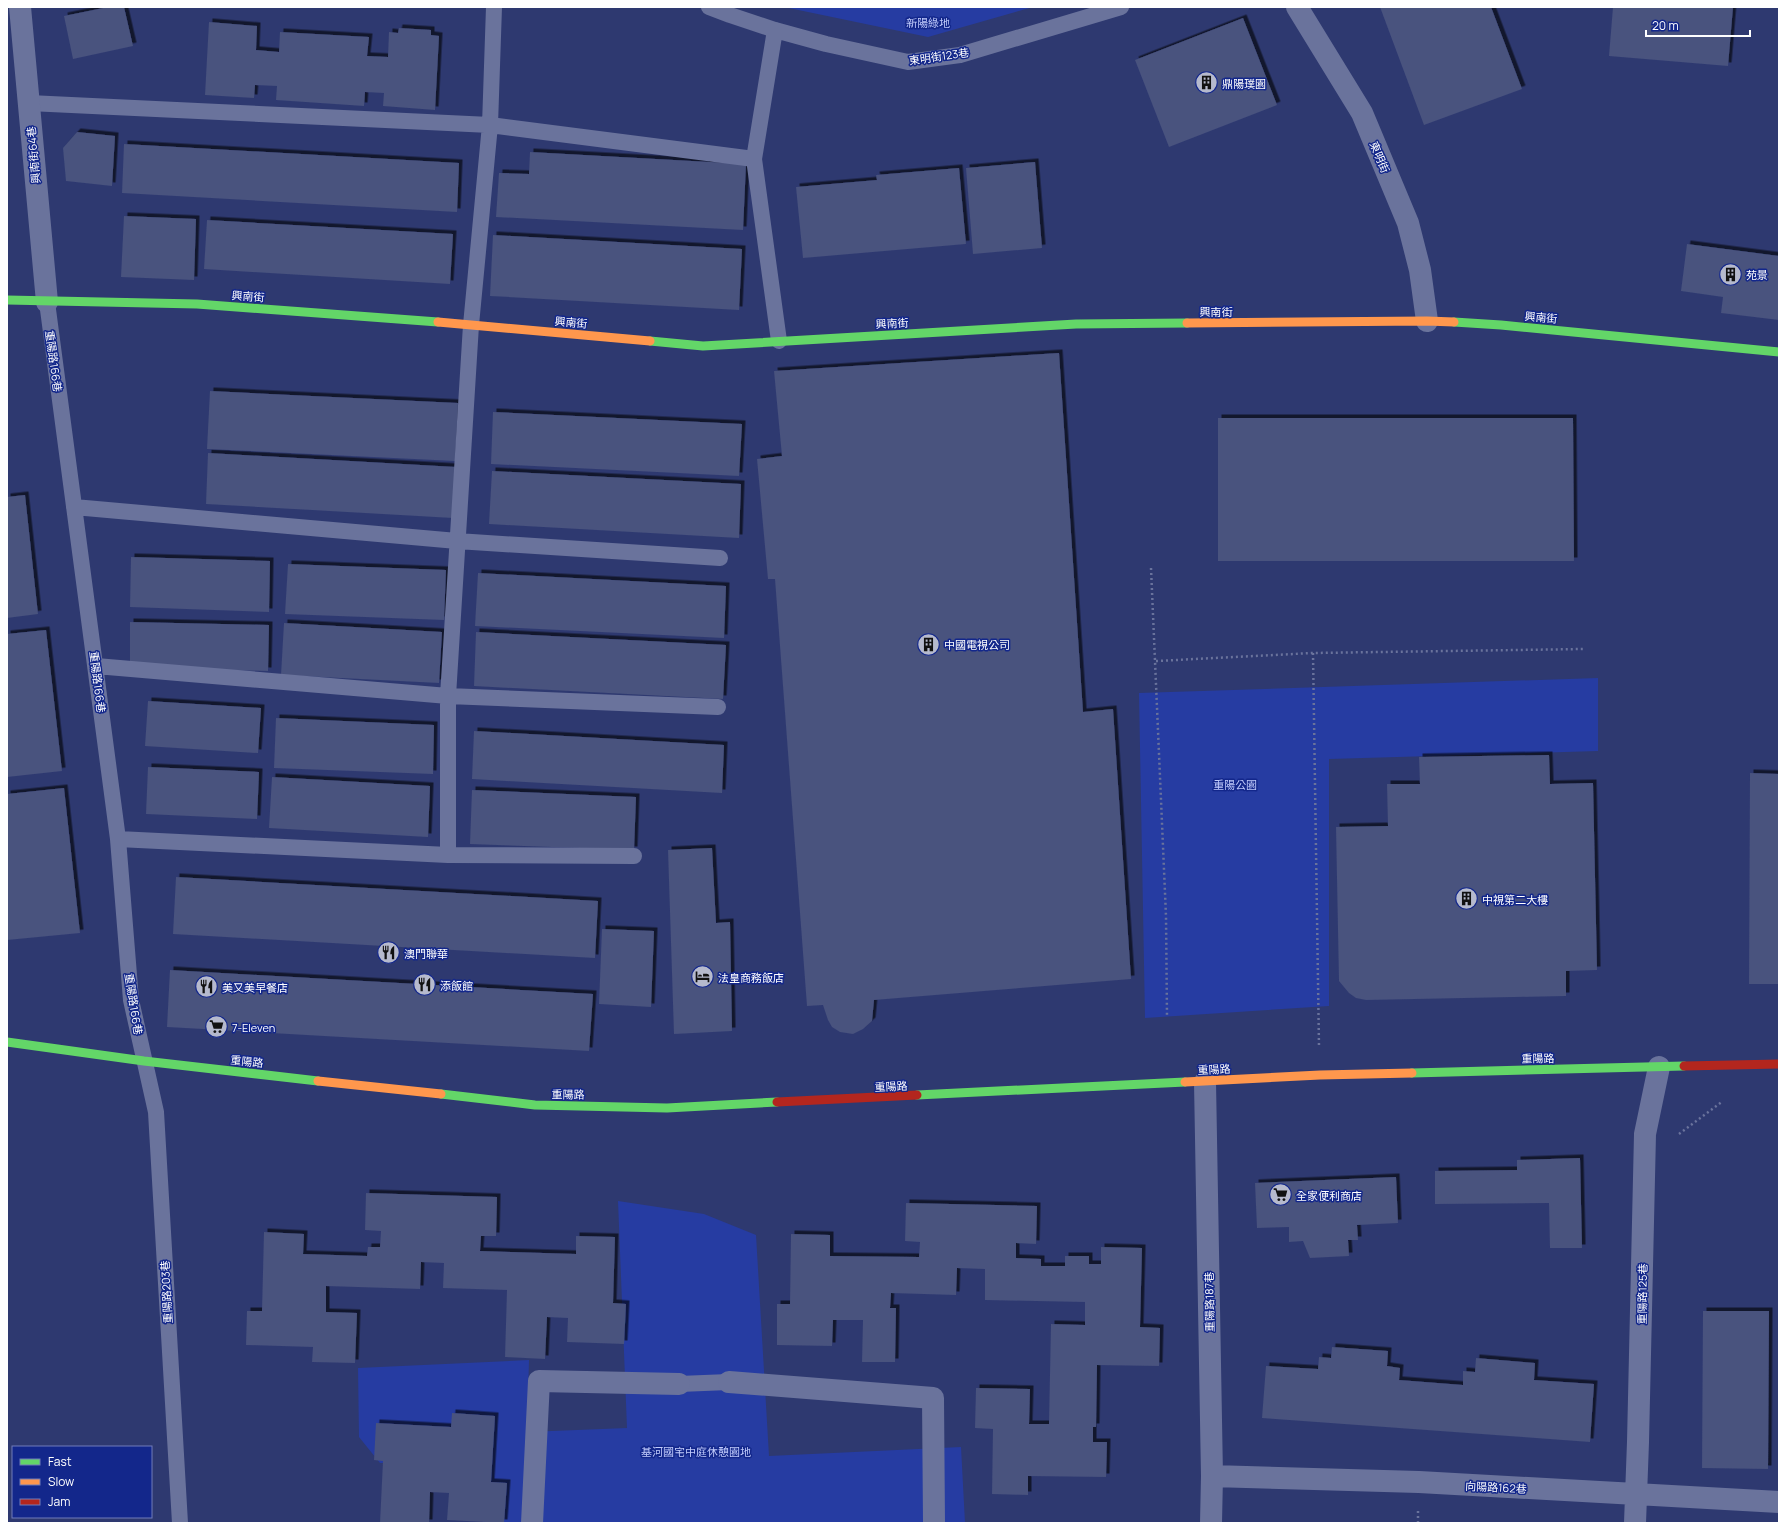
<svg xmlns="http://www.w3.org/2000/svg" width="1786" height="1530" viewBox="0 0 1786 1530" font-family="Manrope,'Noto Sans TC',sans-serif">
	<style>
		.green { fill: #263ca2 }
		.building { fill: #48527e; filter: url(#shadow) }
		.lines { fill: none; stroke-linecap: round; stroke-linejoin: round }
		.path { stroke: #6a739c; stroke-width: 2.5; stroke-dasharray: 2 3; stroke-linecap: butt }
		.lane { stroke: #6a739c; stroke-width: 16 }
		.street { stroke: #6a739c; stroke-width: 22 }
		.fast { stroke: #63d668; stroke-width: 9 }
		.slow { stroke: #ff974d; stroke-width: 9 }
		.jam { stroke: #b3261e; stroke-width: 9 }
		.labels { text-anchor: middle; dominant-baseline: central; stroke-width: 3; stroke-linejoin: round; paint-order: stroke }
		.park-label { font-size: 11px; fill: #c0cbfc; stroke: #13278b }
		.street-label { font-size: 11px; fill: #fff; stroke: #13278b }
		.poi-label { font-size: 11px; fill: #fff; stroke: #13278b; text-anchor: start }
	</style>
	<defs>
		<filter id="shadow"><feDropShadow dx="3.5" dy="-3.5" stdDeviation="0" flood-color="#0009"/></filter>
	</defs>
	<rect width="100%" height="100%" fill="#2e3970"/>
	<!-- green -->
	<path class="green" d="M784,7H1033L928,37Z
		M1598,678V751L1329,759V1006L1145,1018L1139,693Z
		M618,1201L704,1214L756,1235L769,1456L961,1447L965,1523H483L478,1460L380,1463L359,1437L358,1368L529,1360L527,1432L627,1428Z"/>
	<!-- building -->
	<path class="building" d="M108,7H124L133,46L73,59L64,16Z
		M1380,7H1491L1522,89L1424,125Z
		M1613,7H1733L1728,66L1609,56Z
		M1243,18L1277,105L1169,147L1135,60Z
		M209,22L257,26L256,50L279,52L280,32L369,37L367,56L388,57L389,32L398,33L399,28L431,30V35L439,36L435,110L383,106L384,93L365,92L364,106L276,100L277,86L255,85L254,98L205,95Z
		M77,132L115,136L112,186L66,181L63,148Z
		M124,144L459,163L457,212L122,193Z
		M530,152L746,164L743,230L496,217L499,173L529,174Z
		M1035,162L1042,248L973,254L966,168Z
		M959,168L966,244L803,258L796,187L877,180L876,175Z
		M124,216L196,219L194,280L121,277Z
		M207,220L453,234L450,284L204,269Z
		M493,235L742,249L739,310L490,296Z
		M1687,244L1779,256V320L1721,313L1723,297L1681,291Z
		M1059,353L1083,712L1113,709L1131,979L874,1000L872,1021L863,1029L853,1034L840,1032L832,1027L828,1020L823,1005L807,1006L775,579H768L757,459L782,456L774,371Z
		M210,391L458,403L455,461L207,449Z
		M493,412L742,424L739,476L491,464Z
		M1218,418H1573L1574,561H1218Z
		M208,453L456,467L453,518L206,504Z
		M492,471L741,484L739,538L489,524Z
		M25,495L38,614L7,618V497Z
		M131,557L270,561L269,612L130,607Z
		M288,564L446,570L444,620L285,614Z
		M478,573L726,586L724,638L475,626Z
		M130,622L269,625L268,671L130,668Z
		M284,623L442,632L439,683L281,675Z
		M46,630L62,771L7,777V634Z
		M476,632L726,645L723,699L474,686Z
		M148,701L261,708L258,753L145,746Z
		M276,718L434,725L433,774L274,768Z
		M474,731L724,745L722,793L472,779Z
		M1549,755L1550,784L1593,783L1597,970L1566,971V996L1366,1000L1356,998L1349,993L1339,981L1336,827L1388,826L1387,784H1420L1419,757Z
		M148,767L259,772L257,819L146,814Z
		M1750,773L1779,774V984H1749Z
		M272,777L430,786L428,837L269,828Z
		M64,788L80,933L7,940V794Z
		M472,790L636,797L634,850L470,844Z
		M712,848L716,923L730,922L732,1031L674,1034L668,850Z
		M176,877L598,901L595,958L173,934Z
		M602,929L654,931L651,1007L599,1004Z
		M170,970L593,994L589,1051L167,1027Z
		M1580,1158L1582,1248H1550L1549,1203L1435,1204V1171L1517,1170V1160Z
		M1396,1177L1398,1223L1357,1225L1358,1240H1348L1349,1256L1310,1258L1303,1241L1289,1242V1227L1257,1228L1255,1183Z
		M366,1193L497,1197L496,1236H481L480,1251L576,1254V1236L615,1237L613,1303L626,1304L624,1344L567,1342L568,1318L547,1317L545,1359L505,1357L507,1290L443,1288L444,1263L421,1262L420,1289L326,1286V1312L357,1313L355,1363L312,1362L313,1347L246,1345L247,1311H262L264,1232L304,1234L303,1254L367,1256L368,1247H380L381,1231L365,1230Z
		M906,1203L1037,1206L1036,1244L1016,1243V1258L1041,1259V1266H1065V1256H1089V1264H1101V1247L1142,1248L1140,1327L1160,1328L1159,1366L1097,1365L1096,1427H1093V1442H1107L1106,1477L1028,1476V1495L992,1494L993,1429L975,1428L976,1388L1030,1389L1029,1424H1049L1051,1324L1085,1325V1302L985,1300V1269L957,1268L956,1295L891,1293L890,1308H896L895,1362H862L863,1320H833L832,1346L777,1345V1304H790L791,1234L830,1235V1256L919,1257L920,1242L905,1241Z
		M1703,1311H1769L1768,1469L1702,1468Z
		M1332,1347L1388,1351L1387,1366L1400,1368L1399,1380L1463,1385V1371L1475,1372L1476,1358L1535,1363L1534,1380L1594,1384L1590,1442L1262,1418L1266,1366L1318,1369L1319,1357L1331,1358Z
		M452,1413L495,1416L491,1482L507,1483L504,1523L447,1520L449,1493L430,1492L429,1523H380L383,1461L374,1460L376,1423L451,1427Z"/>
	<g class="lines">
		<!-- path -->
		<path class="path" d="M1151,568L1166,916L1167,1016
			M1313,653L1319,1047
			M1156,661L1313,653L1584,649
			M1679,1134L1723,1101
			M1418,1523V1511"/>
		<!-- lane -->
		<path class="lane" d="M709,7L730,15L775,30L826,44L908,62L960,55L1121,7
			M775,30L754,159L779,341
			M29,103L490,125L754,159
			M47,302L118,839L131,1000L156,1112L180,1523
			M74,507L457,541L720,558
			M96,666L448,696L718,707
			M118,839L448,855L634,856
			M448,855V696L471,325L490,125L494,7
			M679,1384L729,1382"/>
		<!-- street -->
		<path class="street" d="M20,7L47,302
			M1297,7L1362,113L1408,223L1420,270L1427,321
			M1205,1082L1212,1476L1211,1523
			M729,1382L933,1398L934,1523
			M1212,1476L1419,1482L1779,1502
			M532,1523L539,1381L679,1384
			M1635,1523L1638,1442L1645,1134L1659,1067"/>
		<!-- fast -->
		<path class="fast" d="M7,300L197,304L438,322
			M1454,322L1501,325L1779,352
			M650,341L703,346L1076,324L1187,323
			M7,1042L144,1061L318,1081
			M1412,1073L1684,1066
			M441,1094L535,1105L667,1108L777,1102
			M917,1095L1185,1082"/>
		<!-- slow -->
		<path class="slow" d="M438,322L650,341
			M1187,323L1427,321L1454,322
			M318,1081L441,1094
			M1185,1082L1320,1075L1412,1073"/>
		<!-- jam -->
		<path class="jam" d="M1684,1066L1779,1064
			M777,1102L917,1095"/>
	</g>
	<!-- icons -->
	<defs>
		<symbol id="building-disc" viewBox="-11 -11 22 22"><circle r="9.5" fill="#b6bacd" stroke="#13278b"/><path d="M-4-6H4V6H1V3H-1V6H-4ZM-2.5-4.3h1.7v1.8h-1.7ZM.8-4.3h1.7v1.8H.8ZM-2.5-1h1.7V.8h-1.7ZM.8-1h1.7V.8H.8Z" fill="#111"/></symbol>
		<symbol id="restaurant-disc" viewBox="-11 -11 22 22"><circle r="9.5" fill="#b6bacd" stroke="#13278b"/><path d="M-5-6h1v4h1v-4h1v4h1v-4h1v5L-1.5 .5V6h-2V.5L-5-1ZM5-6V6H3V1.5H1.5Q1.5-4 5-6Z" fill="#111"/></symbol>
		<symbol id="hotel-disc" viewBox="-11 -11 22 22"><circle r="9.5" fill="#b6bacd" stroke="#13278b"/><path d="M-6-4.5h1.5V1H6V5H4.5V3h-9V5H-6ZM-4 0a1.8 1.8 0 1 1 3.6 0ZM.5 0V-2.5h3Q6-2.5 6 0Z" fill="#111"/></symbol>
		<symbol id="supermarket-disc" viewBox="-11 -11 22 22"><circle r="9.5" fill="#b6bacd" stroke="#13278b"/><path d="M-6-5.5h2.5l.6 2H6L4.5 2H-2.5L-4.4-4H-6ZM-1.5 3.2a1.3 1.3 0 1 0 .1 0ZM3 3.2a1.3 1.3 0 1 0 .1 0Z" fill="#111"/></symbol>
	</defs>
	<g fill-rule="evenodd">
		<use href="#building-disc" x="1194" y="70" width="25" height="25"/>
		<use href="#building-disc" x="1718" y="262" width="25" height="25"/>
		<use href="#building-disc" x="916" y="632" width="25" height="25"/>
		<use href="#building-disc" x="1454" y="886" width="25" height="25"/>
		<use href="#restaurant-disc" x="376" y="940" width="25" height="25"/>
		<use href="#hotel-disc" x="690" y="964" width="25" height="25"/>
		<use href="#restaurant-disc" x="412" y="972" width="25" height="25"/>
		<use href="#restaurant-disc" x="194" y="974" width="25" height="25"/>
		<use href="#supermarket-disc" x="204" y="1014" width="25" height="25"/>
		<use href="#supermarket-disc" x="1268" y="1182" width="25" height="25"/>
	</g>
	<g class="labels">
		<!-- park labels -->
		<g class="park-label">
			<text x="928" y="22">新陽綠地</text>
			<text x="1235" y="784">重陽公園</text>
			<text x="696" y="1451">基河國宅中庭休憩園地</text>
		</g>
		<!-- street labels -->
		<g class="street-label">
			<text transform="translate(939 56) rotate(-8)">東明街123巷</text>
			<text transform="translate(33 155) rotate(-95)">興南街64巷</text>
			<text transform="translate(1380 157) rotate(67)">東明街</text>
			<text transform="translate(248 296) rotate(4)">興南街</text>
			<text x="1216" y="311">興南街</text>
			<text transform="translate(1541 317) rotate(5)">興南街</text>
			<text transform="translate(571 322) rotate(5)">興南街</text>
			<text transform="translate(892 323) rotate(-3)">興南街</text>
			<text transform="translate(54 361) rotate(82)">重陽路166巷</text>
			<text transform="translate(98 682) rotate(83)">重陽路166巷</text>
			<text transform="translate(134 1004) rotate(81)">重陽路166巷</text>
			<text transform="translate(1538 1058) rotate(-1)">重陽路</text>
			<text transform="translate(247 1061) rotate(6)">重陽路</text>
			<text transform="translate(1214 1069) rotate(-3)">重陽路</text>
			<text transform="translate(891 1086) rotate(-3)">重陽路</text>
			<text transform="translate(568 1094) rotate(1)">重陽路</text>
			<text transform="translate(166 1292) rotate(-93)">重陽路203巷</text>
			<text transform="translate(1642 1294) rotate(-89)">重陽路125巷</text>
			<text transform="translate(1209 1302) rotate(-91)">重陽路187巷</text>
			<text transform="translate(1496 1487) rotate(3)">向陽路162巷</text>
		</g>
		<!-- poi labels -->
		<g class="poi-label">
			<text x="1222" y="83">鼎陽璞園</text>
			<text x="1746" y="274">苑景</text>
			<text x="944" y="644">中國電視公司</text>
			<text x="1482" y="899">中視第二大樓</text>
			<text x="404" y="953">澳門聯華</text>
			<text x="718" y="977">法皇商務飯店</text>
			<text x="440" y="985">添飯館</text>
			<text x="222" y="987">美又美早餐店</text>
			<text x="232" y="1027">7-Eleven</text>
			<text x="1296" y="1195">全家便利商店</text>
		</g>
	</g>
	<!-- border -->
	<rect width="1786" height="1530" fill="none" stroke="#ffffff" stroke-width="16"/>
	<!-- legend -->
	<rect x="12" y="1446" width="140" height="72" fill="#13278b" stroke="#717db9"/>
	<rect x="20" y="1459" width="20" height="6" fill="#63d668" stroke="#717db9"/>
	<text x="48" y="1466" font-size="12" fill="#ffffff">Fast</text>
	<rect x="20" y="1479" width="20" height="6" fill="#ff974d" stroke="#717db9"/>
	<text x="48" y="1486" font-size="12" fill="#ffffff">Slow</text>
	<rect x="20" y="1499" width="20" height="6" fill="#b3261e" stroke="#717db9"/>
	<text x="48" y="1506" font-size="12" fill="#ffffff">Jam</text>
	<!-- scale -->
	<path d="M1646 30v6h104v-6" fill="none" stroke="#ffffff" stroke-width="2"/>
	<text x="1652" y="30" font-size="12" fill="#ffffff" stroke="#13278b" stroke-width="3" paint-order="stroke">20 m</text>
</svg>
